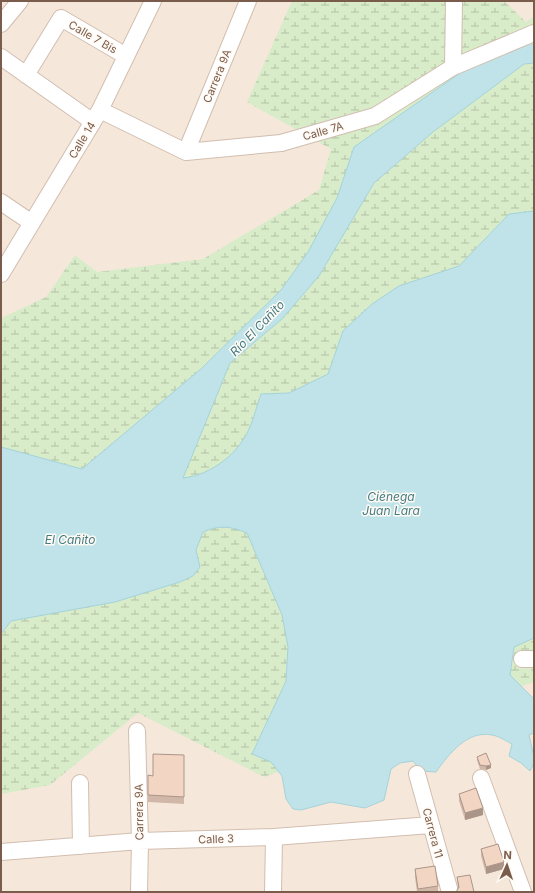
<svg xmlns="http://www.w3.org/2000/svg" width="535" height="893" viewBox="0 0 535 893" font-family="Inter,sans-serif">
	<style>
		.residential { fill: #f5e8da }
		.wetland { fill: url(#wetland-marsh) }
		.water { fill: #bfe3e8; stroke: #a5d3da }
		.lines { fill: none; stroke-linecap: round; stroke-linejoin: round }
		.street-casing { stroke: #d1beb0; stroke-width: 18 }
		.street { stroke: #fff; stroke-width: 16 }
		.wall { fill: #d1b7a8 }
		.shaded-wall { fill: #aa9588 }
		.building { fill: #f3d5c3; stroke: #aa9588 }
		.labels { text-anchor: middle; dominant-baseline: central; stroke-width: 3; stroke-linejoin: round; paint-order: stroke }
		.street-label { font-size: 11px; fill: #7a5c4d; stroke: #fffaf3 }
		.water-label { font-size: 12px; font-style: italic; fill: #437c86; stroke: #fffaf3 }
	</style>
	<defs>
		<pattern id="wetland-marsh" width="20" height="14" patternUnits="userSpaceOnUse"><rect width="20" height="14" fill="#d8ecc9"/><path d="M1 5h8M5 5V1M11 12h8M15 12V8" fill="none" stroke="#b4c2a5"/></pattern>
	</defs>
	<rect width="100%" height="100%" fill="#fdf6ec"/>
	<!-- residential -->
	<path class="residential" d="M1,1H534V156L1,372Z
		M534,519V892H1V790L142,684Z"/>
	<!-- wetland -->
	<path class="wetland" d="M292,1H504L526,22L534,16V682L264,777L138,713L50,785L1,794V318L46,297L75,255L97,272L203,259L319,190L331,149L247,102Z"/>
	<!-- water -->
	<path class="water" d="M534,40V63L524,64L433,132L374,183L319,276L282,319L230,363L183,478C211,475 238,454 249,429C254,418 257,405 261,394L289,393L328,374L343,331L372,304L399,286L459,266L509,214L534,211V638L514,647L510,675L534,699V733L529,735L534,757V763L530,771L521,763L509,756L512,744C506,741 499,736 492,735C467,730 449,754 436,772L421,771L413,761L400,763L391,769L384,800L365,808L331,802L301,810L293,809L286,799L282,776L271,762L252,754L286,681L288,647L282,615L247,533C231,526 219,525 203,532L196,550L200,567L193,576L180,582L115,602L11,621L1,634V447L82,469L202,368L281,290L308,252L337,198L354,147L470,66Z"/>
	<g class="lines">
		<defs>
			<path id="street" d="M1,24L20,1
				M1,57L93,122
				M453,67L454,1
				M26,75L61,18L126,56
				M100,110L186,152L281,143L375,116L453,67L534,33
				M186,152L248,1
				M1,202L32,223
				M1,274L100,110L153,1
				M522,659H534
				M137,731L140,841L139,892
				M417,774L450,892
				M481,778L523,892
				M80,783L81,846
				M1,852L140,841L274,837L431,825
				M273,892L274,837"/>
		</defs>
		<!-- street casing -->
		<use href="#street" class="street-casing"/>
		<!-- street -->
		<use href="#street" class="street"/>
	</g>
	<!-- wall -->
	<path class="wall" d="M184,755V804L148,802V775L153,776Z
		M477,757L491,768L486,770L480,769L477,760Z
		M459,794L483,815L465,820L459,801Z
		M481,849L504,869L486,874L481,856Z
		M415,869L438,886V892H417L415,877Z
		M470,875L458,889L457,877Z"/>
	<!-- shaded-wall -->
	<path class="shaded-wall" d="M491,765V768L486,770V766Z
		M483,808V815L465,820V813Z
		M504,862V869L486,874V867Z"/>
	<!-- building -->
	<path class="building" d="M486,753L491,765L486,766L480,765L477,757Z
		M153,754L184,755V797L148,795V775L153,776Z
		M476,788L483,808L465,813L459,794Z
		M498,844L504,862L486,867L481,849Z
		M435,866L438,886L418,889L415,869Z
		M470,875L474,892H456L459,887L457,877Z"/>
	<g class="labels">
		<!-- street labels -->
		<g class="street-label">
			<text transform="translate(93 37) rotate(30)">Calle 7 Bis</text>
			<text transform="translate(217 76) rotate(-68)">Carrera 9A</text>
			<text transform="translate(323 131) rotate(-16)">Calle 7A</text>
			<text transform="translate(82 140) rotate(-59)">Calle 14</text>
			<text transform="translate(139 812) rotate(-91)">Carrera 9A</text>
			<text transform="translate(433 833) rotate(75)">Carrera 11</text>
			<text transform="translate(216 839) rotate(-2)">Calle 3</text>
		</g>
		<!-- water labels -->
		<g class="water-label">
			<text transform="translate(257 328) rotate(-46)">Río El Cañito</text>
			<text x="391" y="496">Ciénega<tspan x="391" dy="14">Juan Lara</tspan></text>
			<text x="70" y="539">El Cañito</text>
		</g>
	</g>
	<!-- border -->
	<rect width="535" height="893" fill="none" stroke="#7a5c4d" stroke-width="4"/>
	<!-- north arrow -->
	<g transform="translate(507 865) rotate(3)" stroke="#fffaf3" stroke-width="3" paint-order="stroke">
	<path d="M0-3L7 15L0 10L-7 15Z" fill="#7a5c4d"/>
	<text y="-6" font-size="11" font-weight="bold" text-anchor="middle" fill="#7a5c4d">N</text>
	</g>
</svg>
